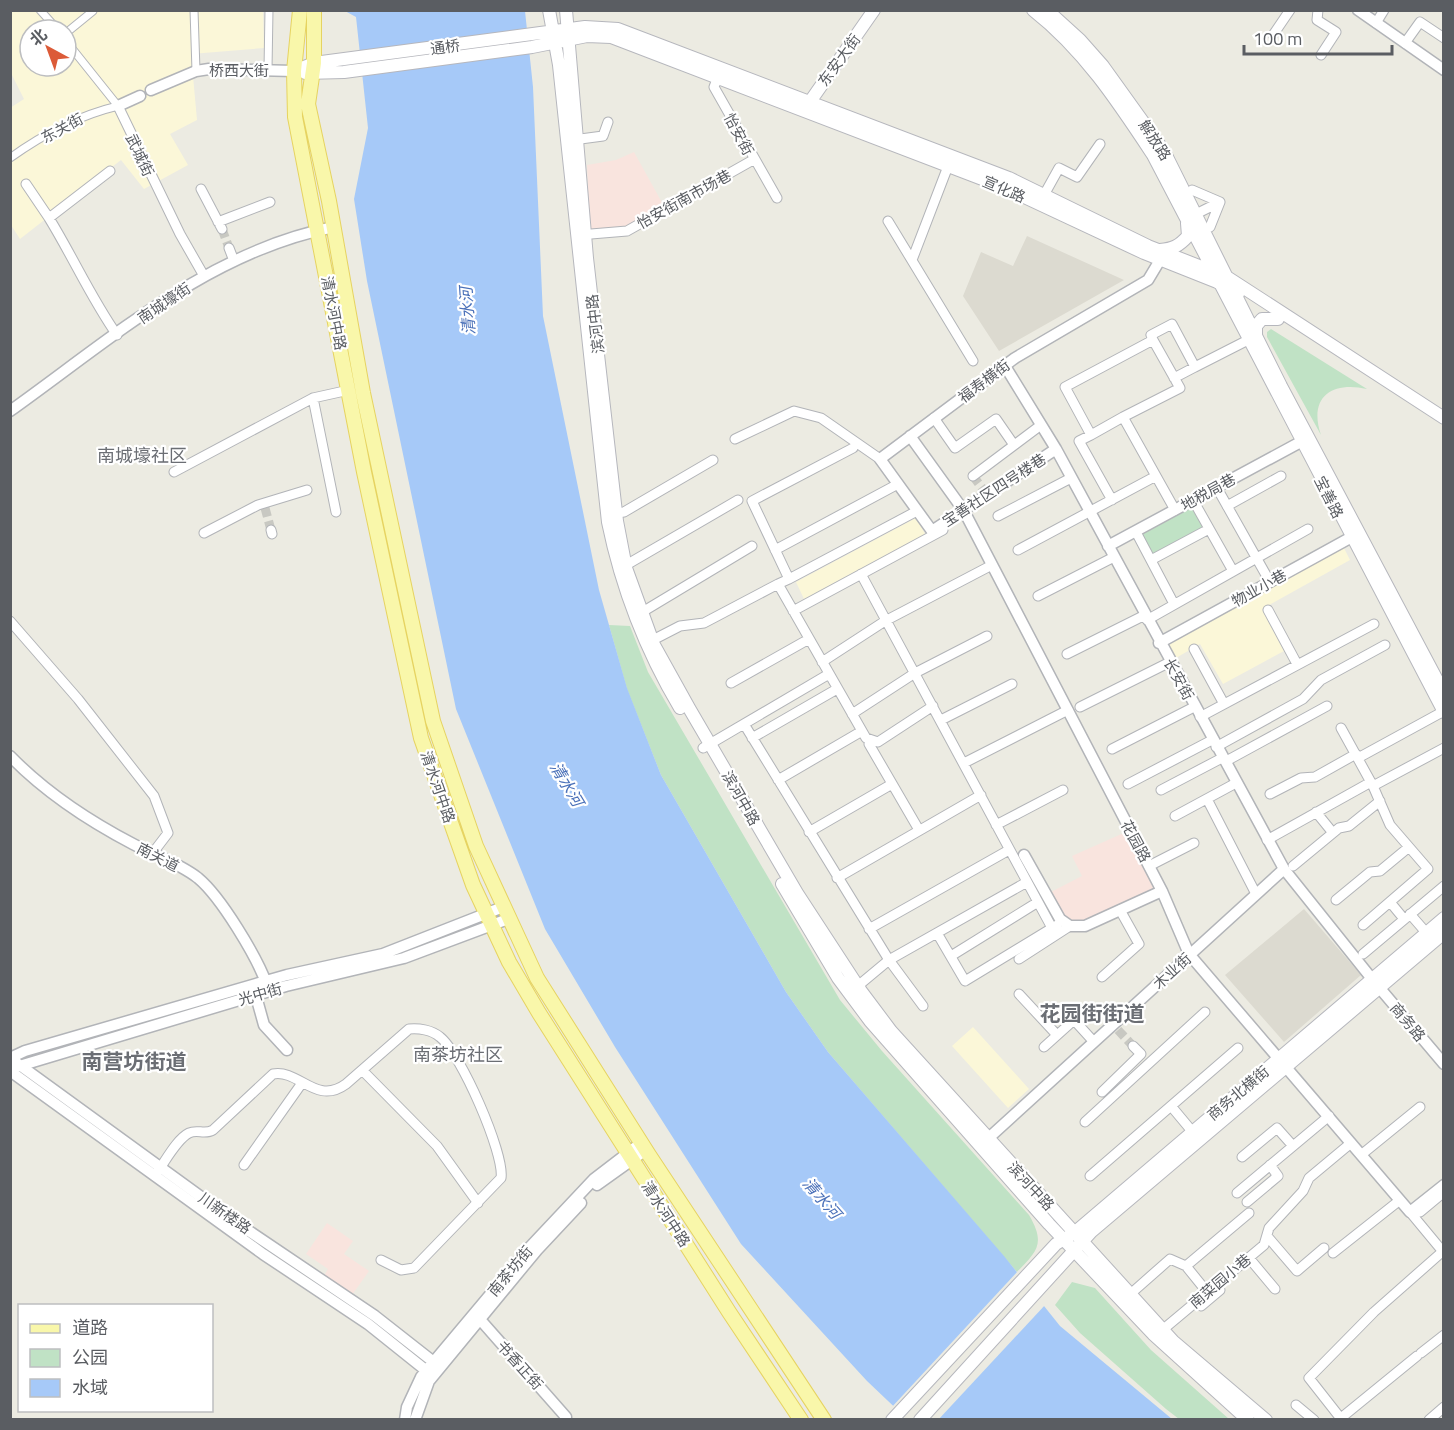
<svg xmlns="http://www.w3.org/2000/svg" width="1454" height="1430" viewBox="0 0 1454 1430" font-family="'Titillium Web','Noto Sans SC',sans-serif">
	<style>
		.commercial { fill: #fbf7d8; fill-rule: evenodd }
		.education { fill: #dcdad0 }
		.medical { fill: #f9e4de }
		.green { fill: #c0e2c5 }
		.water { fill: #a6c9f8 }
		.pier { fill: #ecebe2 }
		.lines { fill: none; stroke-linecap: round; stroke-linejoin: round }
		.minor-tunnel { stroke: #c8c8c2; stroke-width: 9; stroke-dasharray: 9 4.5; stroke-linecap: butt }
		.pedestrian-casing { stroke: #b2b4b8; stroke-width: 9 }
		.minor-casing { stroke: #b2b4b8; stroke-width: 11 }
		.tertiary-casing { stroke: #b2b4b8; stroke-width: 13 }
		.secondary-casing { stroke: #b6b7bd; stroke-width: 14 }
		.primary-casing { stroke: #e6d361; stroke-width: 16 }
		.pedestrian { stroke: #fff; stroke-width: 7 }
		.minor { stroke: #fff; stroke-width: 9 }
		.tertiary { stroke: #fff; stroke-width: 10 }
		.secondary { stroke: #fff; stroke-width: 12 }
		.primary { stroke: #f9f7aa; stroke-width: 14 }
		.labels { text-anchor: middle; dominant-baseline: central; stroke-width: 4.5; stroke-linejoin: round; paint-order: stroke }
		.street-label { font-size: 15px; fill: #5a5d62; stroke: #fff }
		.water-label { font-size: 16px; font-style: italic; fill: #4b71b9; stroke: #fff }
		.quarter-label { font-size: 18px; fill: #6b6e74; stroke: #fff }
		.district-label { font-size: 21px; font-weight: bold; fill: #6b6e74; stroke: #fff }
	</style>
	<rect width="100%" height="100%" fill="#ecebe2"/>
	<!-- commercial -->
	<path class="commercial" d="M11,11H263L264,48L191,54L197,120L170,134L188,165L144,189L121,160L20,239L11,225L10,108L24,99L11,73ZM30,30H66V66H30Z
		M916,518L925,534L804,599L796,582Z
		M1343,546L1350,560L1262,609L1284,651L1223,684L1200,644L1176,658L1167,643Z
		M973,1027L1029,1089L1008,1108L952,1046Z"/>
	<!-- education -->
	<path class="education" d="M1027,236L1124,280L999,351L963,296L981,252L1013,266Z
		M1304,909L1361,975L1284,1042L1225,975Z"/>
	<!-- medical -->
	<path class="medical" d="M634,152L665,208L626,229H590L587,165L616,160Z
		M1126,832L1154,890L1075,925L1064,918L1051,892L1082,876L1072,856Z
		M327,1223L353,1241L344,1254L369,1271L352,1295L324,1276L328,1269L306,1254Z"/>
	<!-- green -->
	<path class="green" d="M1271,329L1367,389C1332,381 1308,397 1321,435L1267,337V332Z
		M1192,504L1205,529L1153,557L1139,533Z
		M609,625L630,626L648,672L840,1000L882,1051L1029,1215C1046,1244 1037,1251 1017,1272L828,1052L786,992L661,775L627,689Z
		M1072,1282L1095,1288L1151,1350L1229,1419H1179L1166,1409L1080,1333L1055,1305Z"/>
	<!-- water -->
	<path class="water" d="M345,11H525L533,87L543,316L599,590L627,688L661,775L786,992L828,1052L1004,1256L1060,1326L1172,1419H907L867,1381L741,1244L615,1047L545,929L456,709L367,281L354,199L368,128L356,17Z"/>
	<!-- pier -->
	<path class="pier" d="M1019,1270L1046,1304L938,1420H903L891,1408Z"/>
	<g class="lines">
		<!-- minor-tunnel -->
		<path class="minor-tunnel" d="M222,229L229,248
			M973,476L986,493
			M265,508L271,530
			M1118,1030L1133,1046"/>
		<defs>
			<path id="pedestrian" d="M40,10L58,30
				M194,10L196,71
				M66,33L93,11
				M268,69L269,10
				M10,158C42,135 80,115 118,106L66,41"/>
			<path id="minor" d="M1318,10L1317,20L1336,32L1321,55
				M1376,23L1384,10
				M1273,35L1290,10
				M1405,43L1420,22L1444,38
				M719,74L714,87L777,198
				M118,106L180,234L204,276
				M573,140L603,136L608,122
				M110,171L49,218C73,257 91,298 117,335
				M26,184L49,218
				M201,189L222,229
				M1192,190L1220,202L1210,227
				M1044,195L1059,168L1077,177L1100,144
				M1196,214L1220,202
				M888,221L973,361
				M218,222L270,202
				M579,235L627,231L753,160
				M229,248L234,261
				M912,260L950,161
				M1174,378L1195,367
				M313,398L336,512
				M1123,417L1180,388L1153,340
				M934,418L955,448L996,419L1014,445
				M1091,435L1079,441L1112,500
				M735,439L794,411L821,418L880,459
				M853,448L752,501L789,579L778,584L866,738L878,742L933,706
				M174,472L313,398L349,390
				M973,476L1041,425
				M1217,488L1270,582
				M1193,500L1233,571
				M1227,506L1281,476
				M1175,510L1123,417L1091,435L1065,387L1153,340L1151,335L1172,324L1195,367L1248,340
				M610,514L624,512L713,460
				M998,516L1071,478
				M271,530L272,534
				M1136,532L1174,604
				M204,533L258,505L307,490
				M775,550L898,484
				M1018,550L1156,476
				M1151,560L1209,529
				M621,568L738,500
				M861,574L1052,928
				M789,579L917,511
				M1038,596L1114,557
				M1268,610L1297,664
				M793,611L943,530
				M639,614L752,546
				M1147,620L1308,529
				M10,621L78,699L154,796L168,833L152,854
				M647,643L680,626L704,623L778,584
				M1194,649L1224,704
				M1067,654L1145,615
				M822,662L885,621L992,565
				M731,683L809,639
				M1080,707L1170,662
				M852,714L915,673L987,636
				M1200,717L1374,624
				M941,720L1012,684
				M744,724L889,960L1027,882
				M1341,728L1373,786L1390,825L1428,869L1363,925
				M752,738L837,689
				M870,740L869,744L919,830
				M1216,747L1303,699L1321,680L1385,645
				M703,748L829,674
				M1112,749L1194,707
				M1358,758L1444,711
				M1230,759L1327,706
				M964,763L1068,710
				M778,780L862,731
				M1128,784L1212,740
				M1373,786L1444,748
				M1161,790L1222,758
				M1270,794L1301,778L1315,777L1356,754
				M1207,799L1256,894
				M1316,812L1333,833
				M1175,816L1236,783
				M996,825L1063,790
				M809,832L892,784
				M1267,840L1371,782
				M1149,866L1194,843
				M1293,866L1339,828L1349,826L1380,801
				M837,878L981,795
				M1336,900L1370,872L1380,871L1409,847
				M1390,902L1404,919
				M1410,914L1430,937
				M869,929L1009,850
				M937,933L965,981L1057,925
				M1363,954L1444,886
				M951,956L1038,902
				M1019,959L1070,926
				M1102,977L1139,944L1120,910
				M853,990L889,960L923,1006
				M1019,994L1057,1035
				M1044,1047L1074,1020L1094,1042
				M362,1070L437,1146L478,1203
				M1102,1092L1141,1054L1133,1046
				M1171,1106L1196,1136
				M1085,1122L1205,1012
				M1361,1155L1420,1107
				M1242,1157L1277,1128L1293,1146
				M244,1165L302,1083
				M158,1171C166,1160 177,1139 189,1133C197,1129 205,1135 213,1130L273,1074C299,1069 316,1106 346,1084L409,1029C419,1028 432,1030 440,1037C460,1052 505,1154 501,1178L414,1268L401,1270L381,1260
				M1090,1176L1238,1048
				M1237,1193L1329,1116
				M1247,1202L1278,1176L1270,1165
				M1410,1212L1444,1253
				M1420,1212L1444,1192
				M1267,1236L1297,1271L1324,1248
				M1333,1253L1400,1200
				M1249,1258L1275,1289
				M1186,1266L1249,1213
				M1127,1297L1170,1259L1186,1266L1207,1292
				M1201,1306L1220,1290
				M1160,1332L1264,1245L1269,1228L1303,1191L1309,1178L1351,1143
				M1421,1353L1444,1335
				M1296,1405L1314,1420
				M1341,1418L1417,1356
				M1342,1420L1309,1378L1374,1312L1442,1252
				M1429,1420L1444,1407"/>
			<path id="tertiary" d="M1358,10L1444,70
				M151,90L196,71L209,69L294,71
				M118,106L140,96
				M1005,366L1056,449L1284,869L1372,979L1444,1064
				M10,411C111,339 210,251 334,227
				M910,436L964,511L1162,891L1189,954L1410,1212L1444,1185
				M1056,449L932,531L880,459L1015,358L1148,280L1160,260
				M1108,546L1308,438
				M1159,643L1359,533
				M10,756C46,793 87,820 133,844C154,855 179,863 198,878C221,897 257,957 267,985
				M1024,855L1060,919L1070,926H1085L1162,891
				M254,989L264,1025L287,1050
				M10,1058L237,1223L375,1316L440,1367
				M10,1058L25,1051L287,975L383,954L503,907
				M16,1067L286,986L404,958L508,919
				M10,1071L263,1254L368,1324L433,1376
				M982,1144L1284,869
				M597,1185L646,1150
				M477,1316L566,1417
				M405,1420L407,1407L421,1377L530,1247L594,1179L641,1143
				M415,1420L429,1381L537,1250L581,1203"/>
			<path id="secondary" d="M549,10L559,65L608,522C622,590 645,649 680,708
				M566,10L587,258L617,521L626,568L654,645L689,708L797,893L861,991L891,1031L1173,1341L1266,1420
				M1033,10C1084,50 1118,102 1153,155L1444,712
				M1047,10L1080,40L1103,66L1164,151L1281,386L1444,693
				M294,71L314,63L585,27L618,29L1009,178L1148,246L1227,277L1444,418
				M305,73L344,72L532,47L587,36L611,37L1003,187L1144,253L1217,282L1238,294
				M807,106L874,10
				M1160,250C1173,249 1179,246 1188,236L1187,223
				M1256,337V326L1262,319H1278
				M782,884L838,978L870,1021L1049,1224L1153,1334L1248,1420
				M892,1420L1056,1244L1074,1233L1444,918
				M920,1420L1091,1232L1444,933"/>
			<path id="primary" d="M300,10L294,71L295,117L364,472L421,738L473,885L509,962L539,1013L729,1312L801,1420
				M314,10V63L308,104L329,201L363,393L433,721L476,846L537,978L649,1155L824,1420"/>
		</defs>
		<!-- pedestrian casing -->
		<use href="#pedestrian" class="pedestrian-casing"/>
		<!-- minor casing -->
		<use href="#minor" class="minor-casing"/>
		<!-- tertiary casing -->
		<use href="#tertiary" class="tertiary-casing"/>
		<!-- secondary casing -->
		<use href="#secondary" class="secondary-casing"/>
		<!-- primary casing -->
		<use href="#primary" class="primary-casing"/>
		<!-- pedestrian -->
		<use href="#pedestrian" class="pedestrian"/>
		<!-- minor -->
		<use href="#minor" class="minor"/>
		<!-- tertiary -->
		<use href="#tertiary" class="tertiary"/>
		<!-- secondary -->
		<use href="#secondary" class="secondary"/>
		<!-- primary -->
		<use href="#primary" class="primary"/>
	</g>
	<g class="labels">
		<!-- street labels -->
		<g class="street-label">
			<text transform="translate(445 47) rotate(-8)">通桥</text>
			<text transform="translate(839 60) rotate(-54)">东安大街</text>
			<text x="239" y="70">桥西大街</text>
			<text transform="translate(62 128) rotate(-28)">东关街</text>
			<text transform="translate(739 134) rotate(62)">怡安街</text>
			<text transform="translate(1155 140) rotate(57)">解放路</text>
			<text transform="translate(140 155) rotate(65)">武城街</text>
			<text transform="translate(1004 189) rotate(23)">宣化路</text>
			<text transform="translate(684 199) rotate(-29)">怡安街南市场巷</text>
			<text transform="translate(164 303) rotate(-34)">南城壕街</text>
			<text transform="translate(334 313) rotate(79)">清水河中路</text>
			<text transform="translate(595 324) rotate(-97)">滨河中路</text>
			<text transform="translate(984 381) rotate(-37)">福寿横街</text>
			<text transform="translate(994 490) rotate(-33)">宝善社区四号楼巷</text>
			<text transform="translate(1208 492) rotate(-29)">地税局巷</text>
			<text transform="translate(1329 497) rotate(63)">宝善路</text>
			<text transform="translate(1259 588) rotate(-29)">物业小巷</text>
			<text transform="translate(1179 679) rotate(61)">长安街</text>
			<text transform="translate(438 787) rotate(71)">清水河中路</text>
			<text transform="translate(741 798) rotate(60)">滨河中路</text>
			<text transform="translate(1136 841) rotate(62)">花园路</text>
			<text transform="translate(158 857) rotate(27)">南关道</text>
			<text transform="translate(1172 971) rotate(-42)">木业街</text>
			<text transform="translate(260 994) rotate(-16)">光中街</text>
			<text transform="translate(1408 1022) rotate(50)">商务路</text>
			<text transform="translate(1238 1093) rotate(-40)">商务北横街</text>
			<text transform="translate(1031 1186) rotate(47)">滨河中路</text>
			<text transform="translate(225 1213) rotate(35)">川新楼路</text>
			<text transform="translate(666 1214) rotate(57)">清水河中路</text>
			<text transform="translate(510 1271) rotate(-50)">南茶坊街</text>
			<text transform="translate(1220 1281) rotate(-40)">南菜园小巷</text>
			<text transform="translate(520 1365) rotate(48)">书香正街</text>
		</g>
		<!-- water labels -->
		<g class="water-label">
			<text transform="translate(467 311) rotate(-94)">清水河</text>
			<text transform="translate(567 784) rotate(59)">清水河</text>
			<text transform="translate(822 1198) rotate(49)">清水河</text>
		</g>
		<!-- quarter labels -->
		<g class="quarter-label">
			<text x="142" y="455">南城壕社区</text>
			<text x="458" y="1054">南茶坊社区</text>
		</g>
		<!-- district labels -->
		<g class="district-label">
			<text x="1092" y="1013">花园街街道</text>
			<text x="134" y="1061">南营坊街道</text>
		</g>
	</g>
	<!-- border -->
	<rect width="1454" height="1430" fill="none" stroke="#5a5d62" stroke-width="24"/>
	<!-- legend -->
	<rect x="18" y="1304" width="195" height="108" fill="#ffffff" stroke="#bdbec0" stroke-width="1.5"/>
	<rect x="30" y="1324" width="30" height="9" fill="#f9f7aa" stroke="#bdbec0" stroke-width="1.5"/>
	<text x="72" y="1334" font-size="18" fill="#5a5d62">道路</text>
	<rect x="30" y="1349" width="30" height="18" fill="#c0e2c5" stroke="#bdbec0" stroke-width="1.5"/>
	<text x="72" y="1364" font-size="18" fill="#5a5d62">公园</text>
	<rect x="30" y="1379" width="30" height="18" fill="#a6c9f8" stroke="#bdbec0" stroke-width="1.5"/>
	<text x="72" y="1394" font-size="18" fill="#5a5d62">水域</text>
	<!-- north arrow -->
	<g transform="translate(48 48) rotate(319)"><circle r="28" fill="#ffffff" stroke="#bdbec0" stroke-width="1.5"/>
	<path d="M0-4.5L10 22L0 15L-10 22Z" fill="#dc5b38"/>
	<text y="-9" font-size="16" font-weight="bold" text-anchor="middle" fill="#5a5d62">北</text>
	</g>
	<!-- scale -->
	<path d="M1244 45v9h148v-9" fill="none" stroke="#5a5d62" stroke-width="3"/>
	<text x="1253" y="45" font-size="18" fill="#5a5d62" stroke="#ffffff" stroke-width="4.5" paint-order="stroke">100 m</text>
</svg>
